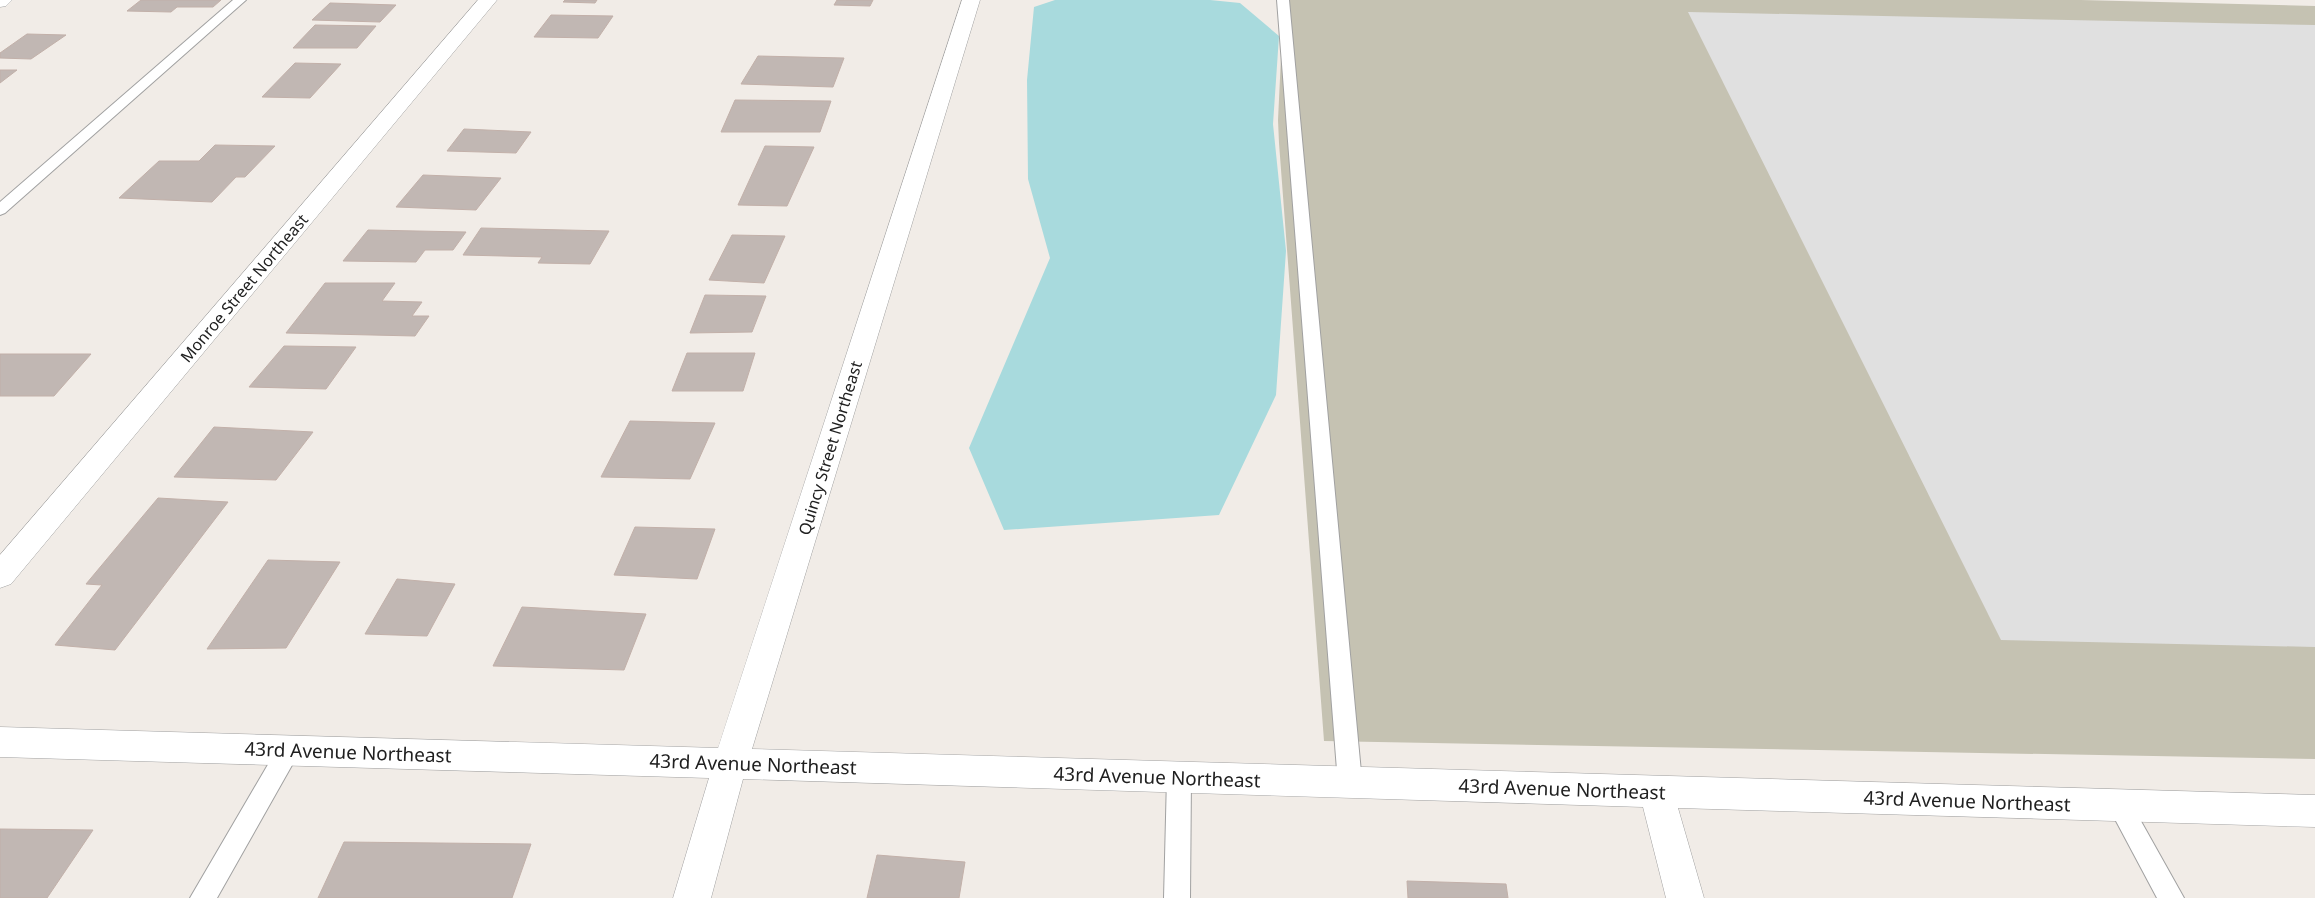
<svg xmlns="http://www.w3.org/2000/svg" width="2315" height="898" viewBox="0 0 2315 898" font-family="'Noto Sans',sans-serif">
	<style>
		.construction { fill: #c5c2b2 }
		.parking { fill: #e0e0e0 }
		.water { fill: #a8dadd }
		.building { fill: #c1b7b3; stroke: #c2b0a9 }
		.lines { fill: none; stroke-linecap: round; stroke-linejoin: round }
		.lane-casing { stroke: #a1a1a1; stroke-width: 2 }
		.street-casing { stroke: #a1a1a1; stroke-width: 1 }
		.lane { fill: #fff; fill-rule: evenodd }
		.street { fill: #fff; fill-rule: evenodd }
		.labels { text-anchor: middle; dominant-baseline: central; stroke-width: 4.5; stroke-linejoin: round; paint-order: stroke }
		.street-label { font-size: 16px; fill: #202020; stroke: #fff }
		.near-street-label { font-size: 19px; fill: #202020; stroke: #fff }
	</style>
	<rect width="100%" height="100%" fill="#f1ece7"/>
	<!-- construction -->
	<path class="construction" d="M1279,0H2081L2315,6V759L1324,741L1279,143L1278,120L1282,36Z"/>
	<!-- parking -->
	<path class="parking" d="M1688,12L2315,25V647L2001,640Z"/>
	<!-- water -->
	<path class="water" d="M1055,0H1210L1240,3L1279,36L1273,124L1286,251L1276,395L1219,515L1004,530L969,448L1050,258L1028,179L1027,80L1034,7Z"/>
	<!-- building -->
	<path class="building" d="M141,0H221L213,7H177L171,12L127,11Z
		M565,0H597L595,3L563,2Z
		M837,0H873L870,6L834,5Z
		M330,3L396,5L380,22L312,20Z
		M551,15L613,16L598,38L534,37Z
		M315,25L376,26L357,48H293Z
		M27,34L66,35L31,59L0,58V53Z
		M758,56L844,58L833,87L741,84Z
		M295,63L341,64L310,98L262,97Z
		M0,70H17L0,83Z
		M735,100L831,101L820,132H721Z
		M464,129L531,132L516,153L447,151Z
		M215,145L275,146L245,177H236L212,202L119,198L159,161H199Z
		M765,146L814,147L787,206L738,205Z
		M423,175L501,178L476,210L396,207Z
		M481,228L609,231L590,264L538,263L542,257L463,255Z
		M368,230L466,232L453,250H425L416,262L343,261Z
		M732,235L785,236L764,283L709,280Z
		M325,283H395L382,301L422,302L412,316H429L415,336L286,333Z
		M705,295L766,296L752,332L690,333Z
		M284,346L356,347L326,389L249,387Z
		M687,353H755L743,391H672Z
		M0,354H91L54,396H0Z
		M630,421L715,423L690,479L601,477Z
		M214,427L313,432L276,480L174,477Z
		M158,498L228,502L115,650L55,645L102,585L86,584Z
		M635,527L715,529L697,579L614,575Z
		M268,560L340,562L286,648L207,649Z
		M397,579L455,584L427,636L365,634Z
		M522,607L646,614L624,670L493,666Z
		M0,829L93,830L47,898H0Z
		M344,842L531,844L512,898H318Z
		M877,855L965,862L959,898H867Z
		M1407,881L1506,884L1508,898H1408Z"/>
	<g class="lines">
		<defs>
			<path id="lane" d="M233,0H246L5,213L0,215V202Z
				M1277,0H1289L1362,783L1358,790L1350,794L1342,790L1338,783Z
				M288,741L296,744L300,751L217,898H190L280,744Z
				M1179,767L1187,770L1191,777L1190,898H1164L1167,777L1171,770Z
				M2120,795L2128,798L2184,898H2157L2108,806L2112,798Z"/>
			<path id="street" d="M0,0H12L6,6L0,7Z
				M478,0H497L11,584L0,588V555Z
				M962,0H980L752,749L2315,795V827L1678,808L1704,898H1666L1643,807L743,779L711,898H673L709,778L0,757V727L718,748Z"/>
		</defs>
		<!-- lane casing -->
		<use href="#lane" class="lane-casing"/>
		<!-- street casing -->
		<use href="#street" class="street-casing"/>
		<!-- lane -->
		<use href="#lane" class="lane"/>
		<!-- street -->
		<use href="#street" class="street"/>
	</g>
	<g class="labels">
		<!-- street labels -->
		<g class="street-label">
			<text transform="translate(244 288) rotate(-50)">Monroe Street Northeast</text>
			<text transform="translate(830 448) rotate(-73)">Quincy Street Northeast</text>
		</g>
		<!-- near-street labels -->
		<g class="near-street-label">
			<text transform="translate(348 752) rotate(2)">43rd Avenue Northeast</text>
			<text transform="translate(753 764) rotate(2)">43rd Avenue Northeast</text>
			<text transform="translate(1157 777) rotate(2)">43rd Avenue Northeast</text>
			<text transform="translate(1562 789) rotate(2)">43rd Avenue Northeast</text>
			<text transform="translate(1967 801) rotate(2)">43rd Avenue Northeast</text>
		</g>
	</g>
</svg>
